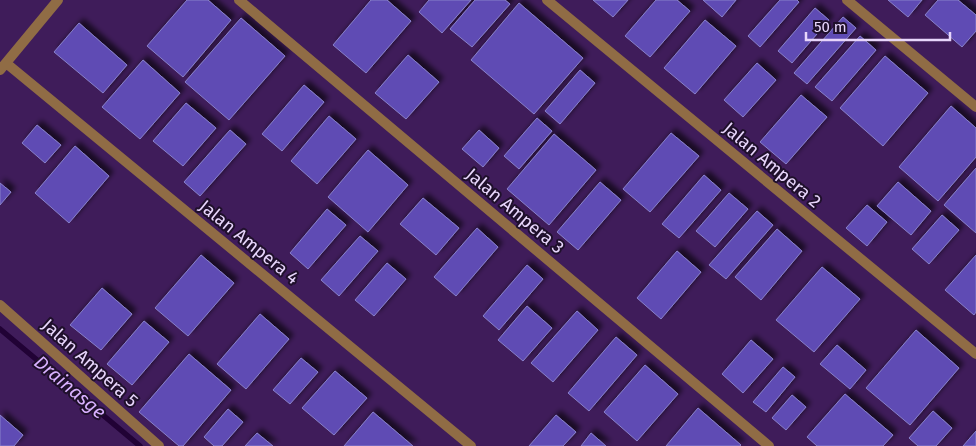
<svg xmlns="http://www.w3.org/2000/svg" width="976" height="446" viewBox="0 0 976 446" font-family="'Fira Sans',sans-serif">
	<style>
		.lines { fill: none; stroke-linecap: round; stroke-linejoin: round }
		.stream { stroke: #210235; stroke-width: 5.5 }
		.building { fill: #5e4bb4; stroke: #8881ca; filter: url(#shadow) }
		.minor { stroke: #906c45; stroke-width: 10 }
		.labels { text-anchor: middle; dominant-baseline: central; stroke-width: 4; stroke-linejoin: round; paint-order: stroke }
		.street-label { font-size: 18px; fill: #e8d6fc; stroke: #1f102b }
		.water-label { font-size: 19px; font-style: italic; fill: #d9b1ff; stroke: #1f102b }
	</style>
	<defs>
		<filter id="shadow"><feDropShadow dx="4.5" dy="-4.5" stdDeviation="2.5" flood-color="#0009"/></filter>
	</defs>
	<rect width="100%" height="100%" fill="#3f1c5a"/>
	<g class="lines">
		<!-- stream -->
		<path class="stream" d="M0,329L140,446"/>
	</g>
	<!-- building -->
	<path class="building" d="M187,0H208L231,20L183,77L147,46Z
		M371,0H387L411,21L366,73L333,45Z
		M429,0H471L442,33L419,12Z
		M475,0H505L510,4L472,47L450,29Z
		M593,0H628L613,17Z
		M656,0H677L690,11L650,57L625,36Z
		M703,0H736L722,17Z
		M780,0H797L799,2L760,47L748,36Z
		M888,0H922L908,17Z
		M938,0H958L976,15V31L962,47L925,15Z
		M519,3L583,58L534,114L471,60Z
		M815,8L829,20L792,63L778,51Z
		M843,17L856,28L807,84L794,73Z
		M241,18L285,56L229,120L185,82Z
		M705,20L736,46L695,94L664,68Z
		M79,23L127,65L103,93L54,52Z
		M860,36L876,50L832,101L815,87Z
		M408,55L439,82L406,119L375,93Z
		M885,56L928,93L883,146L840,108Z
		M143,60L180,93L140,139L102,107Z
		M757,63L776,80L743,117L724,100Z
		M580,70L595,83L560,124L545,111Z
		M304,85L324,102L282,151L262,134Z
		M801,95L827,117L786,164L760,142Z
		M186,103L216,128L183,166L153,141Z
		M951,106L976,128V157L938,201L899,167Z
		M329,116L356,139L317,184L291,161Z
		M537,118L552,131L519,169L504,156Z
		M37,125L61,145L45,163L22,143Z
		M230,130L246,144L200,196L184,182Z
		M479,130L499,148L483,167L462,149Z
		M671,133L699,156L650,212L623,189Z
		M554,134L596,170L549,225L507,189Z
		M75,146L109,176L69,223L35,193Z
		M368,150L408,185L368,232L328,197Z
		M976,168V233L944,205Z
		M704,175L721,190L679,238L662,224Z
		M600,182L621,200L578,250L557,232Z
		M898,182L931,211L911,235L877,206Z
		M0,183L11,192L0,205Z
		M729,193L748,209L715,247L696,231Z
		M423,198L459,228L436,255L400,224Z
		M867,205L887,222L867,246L846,228Z
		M327,209L346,225L308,269L290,253Z
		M757,211L773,225L726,279L709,265Z
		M942,215L959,230L929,264L912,249Z
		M477,228L498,247L456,296L434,277Z
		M777,229L802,251L761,300L735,277Z
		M360,236L378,251L339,296L321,280Z
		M677,251L701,272L661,319L637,298Z
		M201,255L234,283L188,336L155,308Z
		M976,255V312L974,315L945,290Z
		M387,263L406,279L374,316L355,300Z
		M527,265L543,279L499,330L483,316Z
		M822,267L860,299L814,352L776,320Z
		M102,288L132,314L101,350L70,325Z
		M527,306L552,328L523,361L498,340Z
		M577,311L598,330L553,382L531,363Z
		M260,314L289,339L246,389L217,364Z
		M144,321L169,342L132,385L107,364Z
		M916,330L959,368L910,425L866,388Z
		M616,337L637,355L589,411L568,393Z
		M751,340L773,359L743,393L722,374Z
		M837,345L866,370L850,389L820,364Z
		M189,354L231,390L183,446H179L139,412Z
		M301,358L318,372L290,404L273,390Z
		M645,365L678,394L637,441L604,412Z
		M783,367L795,377L766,412L753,402Z
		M335,371L367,398L334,435L302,408Z
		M845,394L893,435L883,446H817L807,437Z
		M792,395L806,407L786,430L772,418Z
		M698,408L741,445L740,446H666Z
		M228,409L243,422L222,446H214L204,437Z
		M933,411L952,428L936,446H918L909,438Z
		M373,412L413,446H344Z
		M0,415L23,435L14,446H0Z
		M556,415L576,432L563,446H529Z
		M976,431V446H963Z
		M257,433L273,446H245Z
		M591,433L606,446H581Z"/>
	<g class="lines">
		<!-- minor -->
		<path class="minor" d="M239,0L769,446
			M547,0L976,354
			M847,0L976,107
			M6,63L471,446
			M0,70L58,0
			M0,305L159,446"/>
	</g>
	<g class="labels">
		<!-- street labels -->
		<g class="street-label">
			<text transform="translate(772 165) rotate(40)">Jalan Ampera 2</text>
			<text transform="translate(515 211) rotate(40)">Jalan Ampera 3</text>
			<text transform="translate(249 242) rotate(39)">Jalan Ampera 4</text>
			<text transform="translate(90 363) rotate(42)">Jalan Ampera 5</text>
		</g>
		<!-- water labels -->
		<g class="water-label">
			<text transform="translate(70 387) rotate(40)">Drainasge</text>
		</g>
	</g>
	<!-- scale -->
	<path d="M806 32v8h144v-8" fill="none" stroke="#e8d6fc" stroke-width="2.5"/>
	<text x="814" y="32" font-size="15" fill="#e8d6fc" stroke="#1f102b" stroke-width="4" paint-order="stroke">50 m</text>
</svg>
